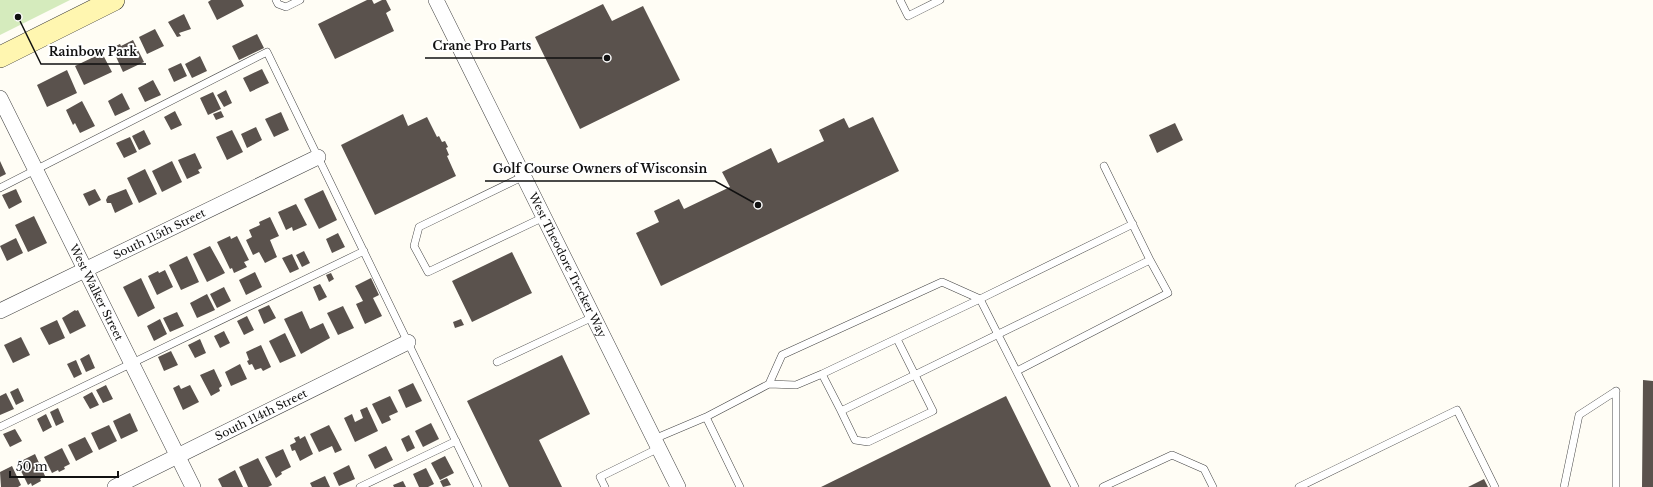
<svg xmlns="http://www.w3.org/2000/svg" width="1653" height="487" viewBox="0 0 1653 487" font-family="'Libre Baskerville',serif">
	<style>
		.green { fill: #d5ebbd }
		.building { fill: #5a524d }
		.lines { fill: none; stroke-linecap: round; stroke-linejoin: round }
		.lane-casing { stroke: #444; stroke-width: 8 }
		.street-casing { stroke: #444; stroke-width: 16 }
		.secondary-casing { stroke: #333; stroke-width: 22 }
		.lane { stroke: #fff; stroke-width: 7 }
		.street { stroke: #fff; stroke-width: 15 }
		.secondary { stroke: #fff6b0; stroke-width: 21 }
		.labels { text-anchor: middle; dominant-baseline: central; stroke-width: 4; stroke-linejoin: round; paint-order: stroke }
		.street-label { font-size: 11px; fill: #111; stroke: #fff }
		.leader { fill: none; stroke: #111; stroke-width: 1.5 }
		.callout-dot { fill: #111; stroke: #fff; stroke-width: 1.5 }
		.callout-label { font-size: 12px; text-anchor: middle; font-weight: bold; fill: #111; stroke: #fff; stroke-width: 4; stroke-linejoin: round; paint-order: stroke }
	</style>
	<rect width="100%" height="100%" fill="#fffdf5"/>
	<!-- green -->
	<path class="green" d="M0,0H70L0,35Z"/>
	<!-- building -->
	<path class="building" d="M211,0H241L244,6L217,20L208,2Z
		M367,0H372L374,4L382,0H386L391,10L386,13L394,31L335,59L318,24Z
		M603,4L612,21L643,6L680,80L580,129L535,37Z
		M184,14L191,29L179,33L181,36L177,37L168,22Z
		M155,29L164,46L147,54L139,37Z
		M257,34L264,48L239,60L232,46Z
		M133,40L144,62L123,72L112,48L120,44L121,46Z
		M102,53L112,72L84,85L75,66Z
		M200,56L207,71L192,78L185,64Z
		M181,63L187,76L174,82L168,69Z
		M262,69L269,83L250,92L243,78Z
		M67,70L77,93L47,107L37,85Z
		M153,80L161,95L145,102L138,88Z
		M226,90L232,103L224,107L217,95Z
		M213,92L221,109L208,115L200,98Z
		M122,93L130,109L115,116L108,101Z
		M82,101L95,126L80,133L75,123L73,125L66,110Z
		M175,111L182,125L171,130L164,117Z
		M221,111L224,117L216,120L213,114Z
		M281,112L289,130L274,137L265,119Z
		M403,114L408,126L427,117L437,137L439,136L442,142L445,141L448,147L446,148L449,155L447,156L456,176L375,215L341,145Z
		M873,117L899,171L661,286L636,233L659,222L654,211L679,199L684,209L730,187L722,172L771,148L778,163L824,141L819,130L844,118L849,128Z
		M1175,123L1183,140L1157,153L1149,135Z
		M256,127L262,140L247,148L241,134Z
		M144,130L151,144L139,150L132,136Z
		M232,130L243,152L227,160L216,137Z
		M130,137L137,152L124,158L116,143Z
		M195,153L202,168L198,170L200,173L187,179L178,160Z
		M0,161L6,174L0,177Z
		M172,161L182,182L162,192L152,171Z
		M145,169L157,194L139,203L127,178Z
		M16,189L22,202L9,209L2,195Z
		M95,189L101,200L89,206L83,194Z
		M126,189L133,204L115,213L111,203H107L106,200L108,196Z
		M323,190L337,220L319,229L304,199Z
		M296,204L307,225L293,231L292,227L286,230L278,212Z
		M34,216L47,243L28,252L15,225Z
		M270,217L279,236L270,240L277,257L265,263L259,252L253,255L246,240L252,237L249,230L260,225L259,222Z
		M338,233L345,247L332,253L326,239Z
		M230,236L231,239L237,236L249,260L244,262L247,267L234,273L232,268L230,269L217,242Z
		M16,238L23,253L7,261L0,246Z
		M210,246L225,273L207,282L193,254Z
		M304,251L310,263L302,267L296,255Z
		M512,252L532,293L472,322L452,281Z
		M292,254L299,269L290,273L282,258Z
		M187,256L199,282L181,290L169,265Z
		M165,270L173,287L157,295L148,276L158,271L159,273Z
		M255,272L262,287L246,295L239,280Z
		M331,273L334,279L329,282L326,275Z
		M141,278L155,308L138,317L123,287Z
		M371,278L379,295L373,298L382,316L365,324L356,304L363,301L355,286Z
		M320,284L327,297L319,301L313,287Z
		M224,287L231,301L217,308L210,294Z
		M207,294L215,310L197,318L190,303Z
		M269,305L276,318L264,324L258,310Z
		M343,306L354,328L338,335L327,313Z
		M75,310L76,311L78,310L86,326L70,334L62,318Z
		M302,311L310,329L323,323L330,338L301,354L284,319Z
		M177,312L184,326L170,332L163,318Z
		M247,316L254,330L244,335L237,321Z
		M160,319L167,334L154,341L147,326Z
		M461,319L464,325L455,328L453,322Z
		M57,320L65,338L49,345L40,328Z
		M224,331L230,343L220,348L214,336Z
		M285,333L296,356L280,363L269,341Z
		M21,337L30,355L13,363L4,345Z
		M200,339L206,353L195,358L188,345Z
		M261,345L271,367L263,371L261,368L255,370L252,364L249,365L247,361L249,360L246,352Z
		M171,351L178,365L164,371L158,357Z
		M89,354L95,368L86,372L80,359Z
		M562,355L590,414L539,440L562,487H509L467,401Z
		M76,360L82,374L74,378L67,364Z
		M240,364L247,379L231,386L225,372Z
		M214,369L222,386L219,388L220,391L211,396L200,375Z
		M1643,380L1653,381V487H1642Z
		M413,383L422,401L406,408L398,390Z
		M106,385L113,399L103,403L96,390Z
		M179,385L181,389L190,385L199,402L183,410L173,388Z
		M18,388L24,401L16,405L10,392Z
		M92,392L99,405L90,409L83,397Z
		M6,393L14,409L0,415V396Z
		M390,396L398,412L389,416L391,420L382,424L372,404Z
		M1006,396L1051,487H821Z
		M367,407L378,431L355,442L344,418L352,414L355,422L363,418L360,410Z
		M58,408L64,422L56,426L50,412Z
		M130,413L138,431L121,439L113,421Z
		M46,414L52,427L43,432L37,419Z
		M431,423L439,439L423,447L415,431Z
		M109,425L117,441L99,450L91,433Z
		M329,425L342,450L335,453L332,446L319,452L310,434Z
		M15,429L22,441L10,447L3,434Z
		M409,435L415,448L407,452L401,439Z
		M299,436L300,439L305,436L313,454L300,461L295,450L292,451L290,445L296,442L294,438Z
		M85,437L93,452L76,461L68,445Z
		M386,446L393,460L375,469L368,455Z
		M62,448L70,464L64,467L65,469L59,472L58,470L52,473L44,457Z
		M283,449L291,467L281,472L282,474L276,478L265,457Z
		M35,454L45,476L40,479L41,481L32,486L31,483L28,485L17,463Z
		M445,456L454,473L440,480L431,463Z
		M258,458L272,485L268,487H248L239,467Z
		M349,465L355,479L339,486L333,473Z
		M12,466L21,485L18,487H1L0,472Z
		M426,468L434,484L428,487H419L413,474Z
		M235,470L243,487H222L218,479Z
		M325,476L330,487H312L310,483Z
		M447,478L451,485L443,487L440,481Z
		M1484,479L1488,487H1468Z
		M403,481L406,487H394L393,485Z"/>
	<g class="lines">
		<defs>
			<path id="lane" d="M276,0L278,4L286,7L300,0
				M900,0L908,16L940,0
				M524,176L419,227L414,246L428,272L544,217
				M0,188L267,52L478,487
				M497,362L593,317
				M1017,371L1168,293L1150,260
				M822,374L841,411L1150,260L1104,166
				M769,384L782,355L942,282L980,299L1075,487
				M841,411L855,440L868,442L933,411L897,339
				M706,417L740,487
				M0,427L364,251
				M654,439L706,417L769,384L796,385L822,374L980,299L1133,224
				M360,487L456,441
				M605,487L600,477L659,448
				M1103,487L1172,455L1204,469L1213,487
				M1299,487L1457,410L1495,487
				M1564,487L1579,415L1616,391
				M1616,487V391"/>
			<g id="street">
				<path id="s1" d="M436,0L678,487"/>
				<path id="s2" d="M0,98L193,487"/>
				<path id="s3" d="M0,311L318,157"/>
				<path id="s4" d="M115,487L408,342"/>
			</g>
			<path id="secondary" d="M0,57L114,0"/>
		</defs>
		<!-- lane casing -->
		<use href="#lane" class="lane-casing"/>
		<!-- street casing -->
		<use href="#street" class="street-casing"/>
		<!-- secondary casing -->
		<use href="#secondary" class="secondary-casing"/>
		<!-- lane -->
		<use href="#lane" class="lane"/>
		<!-- street -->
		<use href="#street" class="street"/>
		<!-- secondary -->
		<use href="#secondary" class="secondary"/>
	</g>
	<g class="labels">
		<!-- street labels -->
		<g class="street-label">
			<text stroke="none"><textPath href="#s3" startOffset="177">South 115th Street</textPath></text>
			<text stroke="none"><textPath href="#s1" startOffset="296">West Theodore Trecker Way</textPath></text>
			<text stroke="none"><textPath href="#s2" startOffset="217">West Walker Street</textPath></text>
			<text stroke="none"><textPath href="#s4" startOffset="163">South 114th Street</textPath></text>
		</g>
	</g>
	<!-- callouts -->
	<path class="leader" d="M607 58L540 58H425M18 17L41 64H146M758 205L715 181H485"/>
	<g class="callout-dot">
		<circle cx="607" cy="58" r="4"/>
		<circle cx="18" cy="17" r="4"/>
		<circle cx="758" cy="205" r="4"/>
	</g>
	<g class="callout-label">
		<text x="482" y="50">Crane Pro Parts</text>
		<text x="93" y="56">Rainbow Park</text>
		<text x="600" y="173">Golf Course Owners of Wisconsin</text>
	</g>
	<!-- scale -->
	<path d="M10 471v6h108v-6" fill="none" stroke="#111111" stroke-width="2"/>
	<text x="16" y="471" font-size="12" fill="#111111" stroke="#ffffff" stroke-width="3" paint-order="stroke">50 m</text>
</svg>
